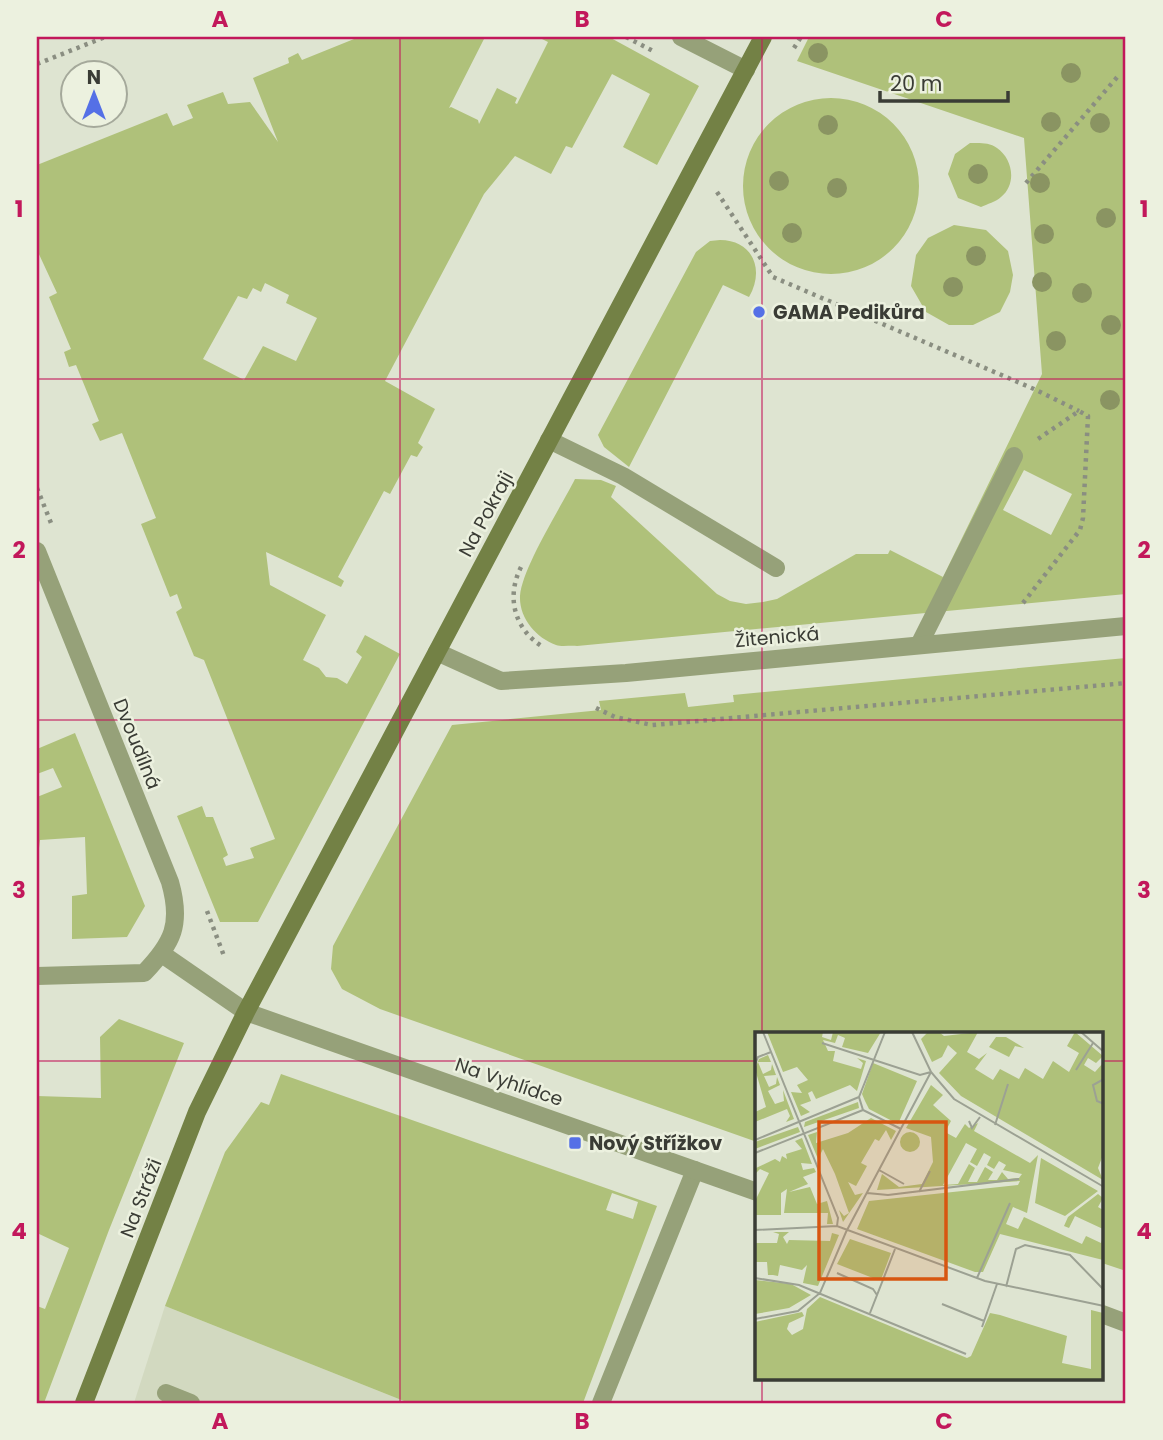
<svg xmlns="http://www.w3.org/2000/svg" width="1163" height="1440" viewBox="0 0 1163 1440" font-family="Poppins,sans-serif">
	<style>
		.built { fill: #d2d9c0 }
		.green { fill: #afc17a; fill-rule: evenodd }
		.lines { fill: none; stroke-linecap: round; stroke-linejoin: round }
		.path { stroke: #8a8e81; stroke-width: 4.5; stroke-dasharray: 3.5 5; stroke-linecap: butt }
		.lane { stroke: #96a179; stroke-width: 18 }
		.street { stroke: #96a179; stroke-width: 18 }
		.secondary { stroke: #738145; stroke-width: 18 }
		.tree { fill: #8a9462 }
		.grid { fill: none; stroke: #c2185b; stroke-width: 2; stroke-opacity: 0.55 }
		.poi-dot { fill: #5570e6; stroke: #ecf1df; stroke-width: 2.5 }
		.labels { text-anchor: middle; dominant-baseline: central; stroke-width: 5; stroke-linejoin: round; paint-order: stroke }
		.poi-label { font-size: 19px; font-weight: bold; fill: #3a3c35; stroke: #ecf1df; text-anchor: start }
		.street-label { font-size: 19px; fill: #3a3c35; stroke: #ecf1df }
		.inset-road { fill: none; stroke: #9ca193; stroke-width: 2 }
		.view { fill: #d75610; fill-opacity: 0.15; stroke: #d75610; stroke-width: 3.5 }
		.inset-edge { fill: none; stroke: #3a3c35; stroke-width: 3.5 }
		.neatline { fill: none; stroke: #c2185b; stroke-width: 2.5 }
		.grid-label { font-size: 23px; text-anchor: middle; font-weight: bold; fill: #c2185b }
	</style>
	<rect width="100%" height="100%" fill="#dee4d1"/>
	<!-- built -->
	<path class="built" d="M165,1306L409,1403H134Z"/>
	<!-- green -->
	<path class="green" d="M359,37H485L449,108L451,107L478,120L479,124L497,88L517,98L515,103L517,104L548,42L538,37H609L699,86L657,165L623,147L650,94L612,74L572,148L566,146L551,174L515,156L484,194L385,381L435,409L418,443L423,447L417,457L411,455L390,494L384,491L338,577L344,581L341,587L266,552L270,585L326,615L303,660L319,668L326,677L337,678L347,684L362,657L356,652L365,635L400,654L258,922H220L177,816L202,806L206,817H213L228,855L223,858L226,866L254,858L250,848L275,839L204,660L194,656L176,612L182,608L177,594L170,597L141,524L156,518L122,433L100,441L92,424L99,421L76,365L69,367L64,352L71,349L49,297L57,293L37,250V165L167,113L173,126L193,118L187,105L223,92L228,104L250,102L278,142L253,78L289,63L288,58L298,53L302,60ZM265,283L289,295L286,303L317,318L296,361L263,346L244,380L203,359L238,296L247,299L253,288L261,292Z
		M809,37H1126V594L577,646C571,645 562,647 556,645C536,638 519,618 520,596C522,568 561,507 575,479L601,480L616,486L611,497L717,594L730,601L746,604L763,602L777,599L856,554H888L890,550L943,577L1042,374L1024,138L797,61ZM1024,470L1072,494L1051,535L1003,510Z
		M743 186a88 88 0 1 1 176 0a88 88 0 1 1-176 0Z
		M970,143C979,143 989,142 997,148C1013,159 1017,184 1001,197C996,202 987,204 981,207L958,198L948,174L955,154Z
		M954,225L986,230L1008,251L1013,275L1010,292L1000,312L973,325H949L926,312L911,286L916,255L928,238Z
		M720,240C753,240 765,270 749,297L723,285L629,467L604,447L598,435L696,252L710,241Z
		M1126,658V1271L1102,1263V1034H757V1142L380,1009L342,989L331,969L333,946L452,725L601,710L599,701L685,693L688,707L734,702L733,695Z
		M75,733L145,906L127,937L72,939V896L87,894L85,837L40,840L39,848H37V797L62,787L53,768L37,774V749Z
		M119,1019L184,1043L109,1230L44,1403H37V1306L45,1309L69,1248L37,1233V1096L101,1098L100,1037Z
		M281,1074L657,1206L583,1403H409L165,1306L225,1152L261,1102L269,1105ZM612,1193L638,1202L633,1219L606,1210Z"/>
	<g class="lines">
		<!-- path -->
		<path class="path" d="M626,37L653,51
			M794,48L801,37
			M37,64L105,37
			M1026,183L1119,75
			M717,192L773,277L1034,389L1079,411
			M37,488L51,523
			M521,567C506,597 514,629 543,647
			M1023,603L1080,530L1083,518L1088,416L1079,411L1038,439
			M596,708L615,717L652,725L1126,683
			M207,911L224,956"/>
		<!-- lane -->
		<path class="lane" d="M549,440L623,476L776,568
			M919,645L1014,456
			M166,1393L191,1403
			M601,1403L695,1170"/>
		<!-- street -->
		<path class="street" d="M681,37L746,70
			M37,551L170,882C182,924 173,943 144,973L37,976
			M437,652L501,681L626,673L1126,626
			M162,954L246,1012L757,1192
			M1102,1314L1126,1323"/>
		<!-- secondary -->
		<path class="secondary" d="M84,1403L197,1112L246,1012L763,37"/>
	</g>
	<!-- trees -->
	<g class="tree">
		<circle cx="818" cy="53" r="10"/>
		<circle cx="1071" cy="73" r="10"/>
		<circle cx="1051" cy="122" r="10"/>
		<circle cx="1100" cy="123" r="10"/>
		<circle cx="828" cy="125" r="10"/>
		<circle cx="978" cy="174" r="10"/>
		<circle cx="779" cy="181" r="10"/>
		<circle cx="1040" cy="183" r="10"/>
		<circle cx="837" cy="188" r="10"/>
		<circle cx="1106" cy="218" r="10"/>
		<circle cx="792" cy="233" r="10"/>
		<circle cx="1044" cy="234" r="10"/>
		<circle cx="976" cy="256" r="10"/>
		<circle cx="1042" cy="282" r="10"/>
		<circle cx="953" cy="287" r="10"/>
		<circle cx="1082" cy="293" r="10"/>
		<circle cx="1111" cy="325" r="10"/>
		<circle cx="1056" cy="341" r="10"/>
		<circle cx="1110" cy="400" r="10"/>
	</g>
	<!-- grid -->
	<path class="grid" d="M400,37V1403M762,37V1034M37,379H1126M37,720H1126M37,1061H757M1102,1061H1126M762,1379V1403"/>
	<!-- markers -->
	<g class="poi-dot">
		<circle cx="759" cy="312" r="7"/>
		<rect x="568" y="1136" width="14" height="14" rx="3.5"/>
	</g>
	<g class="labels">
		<!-- poi labels -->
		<g class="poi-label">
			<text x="773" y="312">GAMA Pedikůra</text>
			<text x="589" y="1143">Nový Střížkov</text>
		</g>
		<!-- street labels -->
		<g class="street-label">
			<text transform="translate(486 514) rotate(-62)">Na Pokraji</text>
			<text transform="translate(777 637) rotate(-5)">Žitenická</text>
			<text transform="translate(137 744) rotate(68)">Dvoudílná</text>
			<text transform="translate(509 1082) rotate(19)">Na Vyhlídce</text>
			<text transform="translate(141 1198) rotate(-69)">Na Stráži</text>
		</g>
	</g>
	<!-- overview -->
	<g transform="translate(755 1032)">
		<rect width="348" height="348" fill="#dee4d1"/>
		<path d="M12,0H68L67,5L76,8L78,0H126L113,21L87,15L90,6L83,3L80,11L68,8L73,19H80L78,29L106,37L108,31L102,26L111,29L102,59L95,53L61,67L57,59L53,61L56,69L45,73L55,80L46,84L36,60L47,61L42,53L53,48L42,35L28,40ZM173,0H184L189,4L223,0L212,20L224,27L232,21L220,37L238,48L245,37L264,47L270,36L288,47L298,29L314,40L324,21L312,14L320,0L348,24L341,31L333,26L329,33L340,40L348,31V123L343,136L348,148L206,64L184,41L202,21L193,13L187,25L177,30L166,7ZM241,5H251L269,16L260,14L254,25L234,15ZM13,23L16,30H3L8,42L16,38L17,32L21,43L9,44L14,55L21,52L22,45L25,53L13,59L20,72L29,69L28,58L39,87L31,90L35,84L32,77L0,90V80L11,75L0,37L4,27ZM118,31L162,49L143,92L114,77L110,69L107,62ZM176,53L188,63L178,73L196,89L190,100L201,106L210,92L214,96L223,91L219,99L275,131L283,123L272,181L258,175L251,192L263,197L269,185L327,212L331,204L346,211L348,205V228L245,202L228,240H220L102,197L114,169L263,153L265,149L122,158L127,142L144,155L167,152L178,130L176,105L151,96ZM211,111L222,117L215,130L222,134L229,121L236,125L232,133L239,137L244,129L251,133L248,138L267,142L264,146L253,147L247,140L242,148H233L238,140L230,135L222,150H213L220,136L214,132L203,152L188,153ZM103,70L104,76L49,95L50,90ZM116,86L141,99L136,108L131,98L124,109L120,107L106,131L112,134L101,154L93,150L100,163L108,161L88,190L84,178L89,184L94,181L80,142L68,117L63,127L53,103L62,100L61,111L93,101ZM43,95L45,100L0,117V110ZM145 110a10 10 0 1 1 20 0a10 10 0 1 1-20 0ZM47,106L57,132L46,131L48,138L59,136L61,140L48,145L53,152L34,160L55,155L62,172L72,169L78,192H72L73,181H29L32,157L26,161V183H0V169L14,141L5,137L0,142L1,136L20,127L25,130L27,124L32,127L31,122L47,117L40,109ZM286,126L343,159L310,184L280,171ZM343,162L348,166L343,175L348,178V197L320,184L314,196L309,194L313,185ZM18,200H34L28,205L32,212L34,208L75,209L77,201L84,203L63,254L48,251L52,233L47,238L25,233L23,244L18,243H13L12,230H0V211H22L24,202ZM95,207L136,221L127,245L123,248L82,232ZM0,248L36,252L56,263L34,276L0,282ZM65,265L212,326L216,324L235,281L245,283L312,304L307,331L336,337V278L348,281V348H0V290L47,280L49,284L34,291L32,297L37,303L48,297L52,277Z" fill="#afc17a" fill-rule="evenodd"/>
		<path class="inset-road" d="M8,0L83,186L82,194M130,0L104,65L108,78L146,97M157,0L176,40L199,67L349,155M326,0L349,20M67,11L165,43L176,40M0,33L3,25L16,20M321,38L338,11M349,47L338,53L342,69L349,72M214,89L217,96L225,85M240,93L253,52M0,108L104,65M0,121L108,78M124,138L149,152M164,160L175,139M112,161L133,163L264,147M0,198L82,194L230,249L349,274M82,241L118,257L122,263M0,246L44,253L211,322M222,246L255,171M251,255L261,217L270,213L315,223L349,258M187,272L229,289M115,281L140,217M0,287L43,279L65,261L91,200L176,40M227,295L242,252"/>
		<path class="view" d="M64,90H191V247H64Z"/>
		<rect width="348" height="348" class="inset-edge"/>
	</g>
	<!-- border -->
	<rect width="1163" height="1440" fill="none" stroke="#ecf1df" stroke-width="77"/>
	<!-- north arrow -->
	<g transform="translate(94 94)"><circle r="33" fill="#ecf1df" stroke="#a5a99b" stroke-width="2"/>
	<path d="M0-5L12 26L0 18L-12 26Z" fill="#5570e6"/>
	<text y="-10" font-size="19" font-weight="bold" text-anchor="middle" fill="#3a3c35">N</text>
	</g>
	<!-- scale -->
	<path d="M880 91v10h128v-10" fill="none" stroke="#3a3c35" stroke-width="3.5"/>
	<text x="890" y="91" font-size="21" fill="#3a3c35" stroke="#ecf1df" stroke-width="5" paint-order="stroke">20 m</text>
	<rect x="38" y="38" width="1086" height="1364" class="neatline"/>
	<g class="grid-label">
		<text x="220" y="27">A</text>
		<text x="582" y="27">B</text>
		<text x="944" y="27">C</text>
		<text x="19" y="217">1</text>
		<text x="1144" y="217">1</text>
		<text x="19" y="558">2</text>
		<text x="1144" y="558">2</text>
		<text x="19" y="898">3</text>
		<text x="1144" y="898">3</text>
		<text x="19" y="1239">4</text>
		<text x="1144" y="1239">4</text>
		<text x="220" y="1429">A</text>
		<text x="582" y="1429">B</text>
		<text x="944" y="1429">C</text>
	</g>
</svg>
